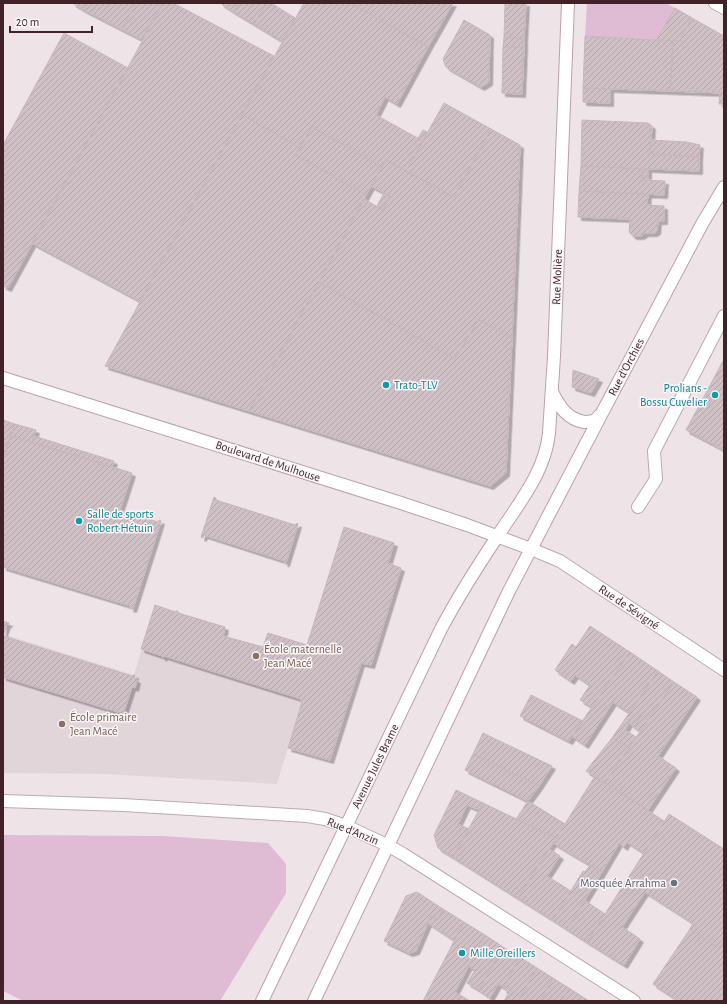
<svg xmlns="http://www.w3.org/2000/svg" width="727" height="1004" viewBox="0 0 727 1004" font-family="'Alegreya Sans',sans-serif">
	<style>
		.built { fill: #e2d5da }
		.grass { fill: #e0bcd4 }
		.building { fill: url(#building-hatch); stroke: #c8b6bc; filter: url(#shadow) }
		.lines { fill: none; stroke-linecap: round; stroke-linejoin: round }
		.lane-casing { stroke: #baaaae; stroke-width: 14 }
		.street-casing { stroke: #baaaae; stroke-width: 14 }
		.secondary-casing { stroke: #bba1a9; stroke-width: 14 }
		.lane { stroke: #fff; stroke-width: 12 }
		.street { stroke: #fff; stroke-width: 12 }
		.secondary { stroke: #fff; stroke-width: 12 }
		.culture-dot { fill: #0f9aa8; stroke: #faf5f7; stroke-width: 1.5 }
		.education-dot { fill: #8d6e63; stroke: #faf5f7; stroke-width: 1.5 }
		.worship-dot { fill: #6b7280; stroke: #faf5f7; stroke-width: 1.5 }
		.labels { text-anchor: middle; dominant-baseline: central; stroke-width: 3; stroke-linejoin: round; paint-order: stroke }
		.street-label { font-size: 12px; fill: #412228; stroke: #faf5f7 }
		.culture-label { font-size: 12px; fill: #0d838f; stroke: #faf5f7; text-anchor: start }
		.education-label { font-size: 12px; fill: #785e54; stroke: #faf5f7; text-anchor: start }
		.worship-label { font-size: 12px; fill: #5b616d; stroke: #faf5f7; text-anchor: end }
	</style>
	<defs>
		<pattern id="building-hatch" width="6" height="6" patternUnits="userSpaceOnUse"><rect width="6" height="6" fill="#cfc0c5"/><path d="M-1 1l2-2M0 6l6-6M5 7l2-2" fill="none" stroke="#b3a5a9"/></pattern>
		<filter id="shadow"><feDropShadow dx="3.5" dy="3.5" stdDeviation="0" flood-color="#0004"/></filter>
	</defs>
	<rect width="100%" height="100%" fill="#eee4e8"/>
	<!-- built -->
	<path class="built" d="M344,527L394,543L388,563L401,568L371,665L361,663L330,760L288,748L277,784L105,774L3,773V634L134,675L155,605L225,627L223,636L263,647L267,634L307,645Z"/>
	<!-- grass -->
	<path class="grass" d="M587,3H666L675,8L656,40L585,36Z
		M3,835L163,836L268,843L286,864V893L220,1001H23L3,991Z"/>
	<!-- building -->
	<path class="building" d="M72,3H88L84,10Z
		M88,3H137L121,29L84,10Z
		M137,3H162L141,39L121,29Z
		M163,3H173L274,56L140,301L32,243Z
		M220,3H239L234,12Z
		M239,3H267L254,24L234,12Z
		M267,3H271L295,18L282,41L254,24Z
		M304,3H350L428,47L397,104L385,97L376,115L423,141L406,171L386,160L382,167L312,127L300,148L242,115Z
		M350,3H453L428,47Z
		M505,3H526L524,39L504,37Z
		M675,8L692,18L681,37V41L656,40Z
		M692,18L724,36V93L670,91L673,41H681V37Z
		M464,20L490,35L489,82L481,87L446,67L443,59Z
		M64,33L128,68L8,288L3,286V145Z
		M585,36L673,41L670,91L583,88Z
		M504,37L524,39V47H503Z
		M503,47H524L522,94L502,93Z
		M583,88L610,89V103L583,102Z
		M720,93H724V104H719Z
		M444,103L491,129L454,197L406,171Z
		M242,115L300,148L296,155L366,195L249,411L105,366Z
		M582,120L648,123L652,126L650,154L699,157V171L581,166Z
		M312,127L382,167L366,195L296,155Z
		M491,129L520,145L512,338L478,320L455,359L319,282L364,199L383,210L390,196L371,186L386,160L454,197Z
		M423,130L427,132L423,141L418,138Z
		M651,140L687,142L700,145L699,157L650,154Z
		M581,166L642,169V180L665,181L664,195L579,191Z
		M642,169H648V181L642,180Z
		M579,191L648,194L647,205L664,206V221H658L657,231L654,233H645L641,236H633L629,232L630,219L578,217Z
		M384,193L390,196L383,210L377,206Z
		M319,282L455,359L478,320L512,338L506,473L490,486L249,411Z
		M724,359V450L686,430Z
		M573,370L599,379L591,393L572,387Z
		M3,420L15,424L3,460Z
		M15,424L36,430L32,442L11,436Z
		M11,436L132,473L120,510L158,522L159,520L161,521L133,609L130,608L131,606L3,567V460Z
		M34,436L114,461L112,467L32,442Z
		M214,497L216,498V500L295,525L297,523L298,524L286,563H284L285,561L204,535L203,538L201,537Z
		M344,527L394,543L388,563L401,568L371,665L361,663L330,760L288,748L302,702L301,701V699L164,656L163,658L162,657V656L141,649L155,605L175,612L176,611H178V613L225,627L223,636L263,647L268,633L307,645Z
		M3,621L9,623V624H7L3,636L132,676L133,675H135L134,679L137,680L135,688L132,687L123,715H121V713L3,677Z
		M590,626L630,652L592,707L580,700L590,685L575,675L571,681L555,670L572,644L576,647Z
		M630,652L658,671L630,713L613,702L585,745L572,736Z
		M658,671L674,682L648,720L642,715L634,727L629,723L625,730L636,737L629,748L612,738Z
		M674,682L697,697L658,756L676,768L648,810L605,783Z
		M531,695L583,721L569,741L520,716Z
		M642,715L648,720L640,731L634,727Z
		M483,733L552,766L539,786L473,754Z
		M612,738L629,748L605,783L586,771Z
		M473,754L539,786L528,801L465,770Z
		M595,776L664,821L644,853L627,842L624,847L619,843L602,872L553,843Z
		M456,790L483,803L479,810L467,805L458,824L469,829L453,857L438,848L434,835Z
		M528,801L565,824L556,838L516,819Z
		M483,803L556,838L518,898L453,857Z
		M669,814L724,849V941L719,948L690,929L693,923L645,892L622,927L640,939L624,965L587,942Z
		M549,849L560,856L547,876L571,891L553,920L518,898Z
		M590,865L602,872L567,929L553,920L583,871L585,872Z
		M417,892L443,909L438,919L431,916L416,951L409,953L384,941L406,896Z
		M584,900L605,914L587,942L567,929Z
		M443,909L464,922L454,940L428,923L431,916L438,919Z
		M464,922L485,935L455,992L470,1001H423Z
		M690,929L719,948L724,941V1001H679L653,984Z
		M485,935L503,947L479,990L467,983L475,970L469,966Z
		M503,947L520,957L504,987L498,984L490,998L479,990Z
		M520,957L537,968L518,1001H504L509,992L503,989Z
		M537,968L553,978L540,1001H518Z
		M553,978L569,988L562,1001H540Z
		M569,988L589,1001H562Z"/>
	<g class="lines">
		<defs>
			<path id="lane" d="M638,507L656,479L654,451L724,316"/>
			<path id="street" d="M715,3L724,8
				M531,549L560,561L724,670
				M3,801L123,805L307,816L325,819L346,826L389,846L403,854L634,1001"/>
			<path id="secondary" d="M3,378L401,503L467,525L531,549
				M552,392C559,406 567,419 584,422C587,422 590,422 593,421C596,420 598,417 600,415
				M262,1001L441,629C458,597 477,567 497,537C518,504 545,473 549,433L554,356L568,3
				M314,1001L509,591L602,413L702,224L724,187"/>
		</defs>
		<!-- lane casing -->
		<use href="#lane" class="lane-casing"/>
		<!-- street casing -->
		<use href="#street" class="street-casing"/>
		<!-- secondary casing -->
		<use href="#secondary" class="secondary-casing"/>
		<!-- lane -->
		<use href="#lane" class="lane"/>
		<!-- street -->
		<use href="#street" class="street"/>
		<!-- secondary -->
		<use href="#secondary" class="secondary"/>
	</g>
	<!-- markers -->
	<g class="culture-dot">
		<circle cx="386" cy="385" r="4"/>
		<circle cx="715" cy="395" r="4"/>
		<circle cx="79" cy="521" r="4"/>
		<circle cx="462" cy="953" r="4"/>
	</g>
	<g class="education-dot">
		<circle cx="256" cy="656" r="4"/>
		<circle cx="62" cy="724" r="4"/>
	</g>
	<circle class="worship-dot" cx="674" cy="883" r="4"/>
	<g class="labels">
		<!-- street labels -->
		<g class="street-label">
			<text transform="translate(557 277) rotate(-88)">Rue Molière</text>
			<text transform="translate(626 367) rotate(-62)">Rue d'Orchies</text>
			<text transform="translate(268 461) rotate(18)">Boulevard de Mulhouse</text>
			<text transform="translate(629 607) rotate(34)">Rue de Sévigné</text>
			<text transform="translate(375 766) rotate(-64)">Avenue Jules Brame</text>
			<text transform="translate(353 831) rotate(22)">Rue d'Anzin</text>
		</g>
		<!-- culture labels -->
		<g class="culture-label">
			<text x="394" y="385">Trato-TLV</text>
			<text x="707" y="388" text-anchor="end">Prolians -<tspan x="707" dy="14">Bossu Cuvelier</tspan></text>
			<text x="87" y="514">Salle de sports<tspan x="87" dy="14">Robert Hétuin</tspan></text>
			<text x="470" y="953">Mille Oreillers</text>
		</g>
		<!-- education labels -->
		<g class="education-label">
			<text x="264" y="649">École maternelle<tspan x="264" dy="14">Jean Macé</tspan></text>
			<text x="70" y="717">École primaire<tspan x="70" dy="14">Jean Macé</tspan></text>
		</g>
		<!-- worship labels -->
		<g class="worship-label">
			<text x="666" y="883">Mosquée Arrahma</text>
		</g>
	</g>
	<!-- border -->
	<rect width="727" height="1004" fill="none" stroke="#412228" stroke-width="8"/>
	<!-- scale -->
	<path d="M10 26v6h82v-6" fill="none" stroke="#412228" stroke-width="2"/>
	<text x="16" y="26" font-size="12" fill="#412228" stroke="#faf5f7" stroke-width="3" paint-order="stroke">20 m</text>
</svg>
